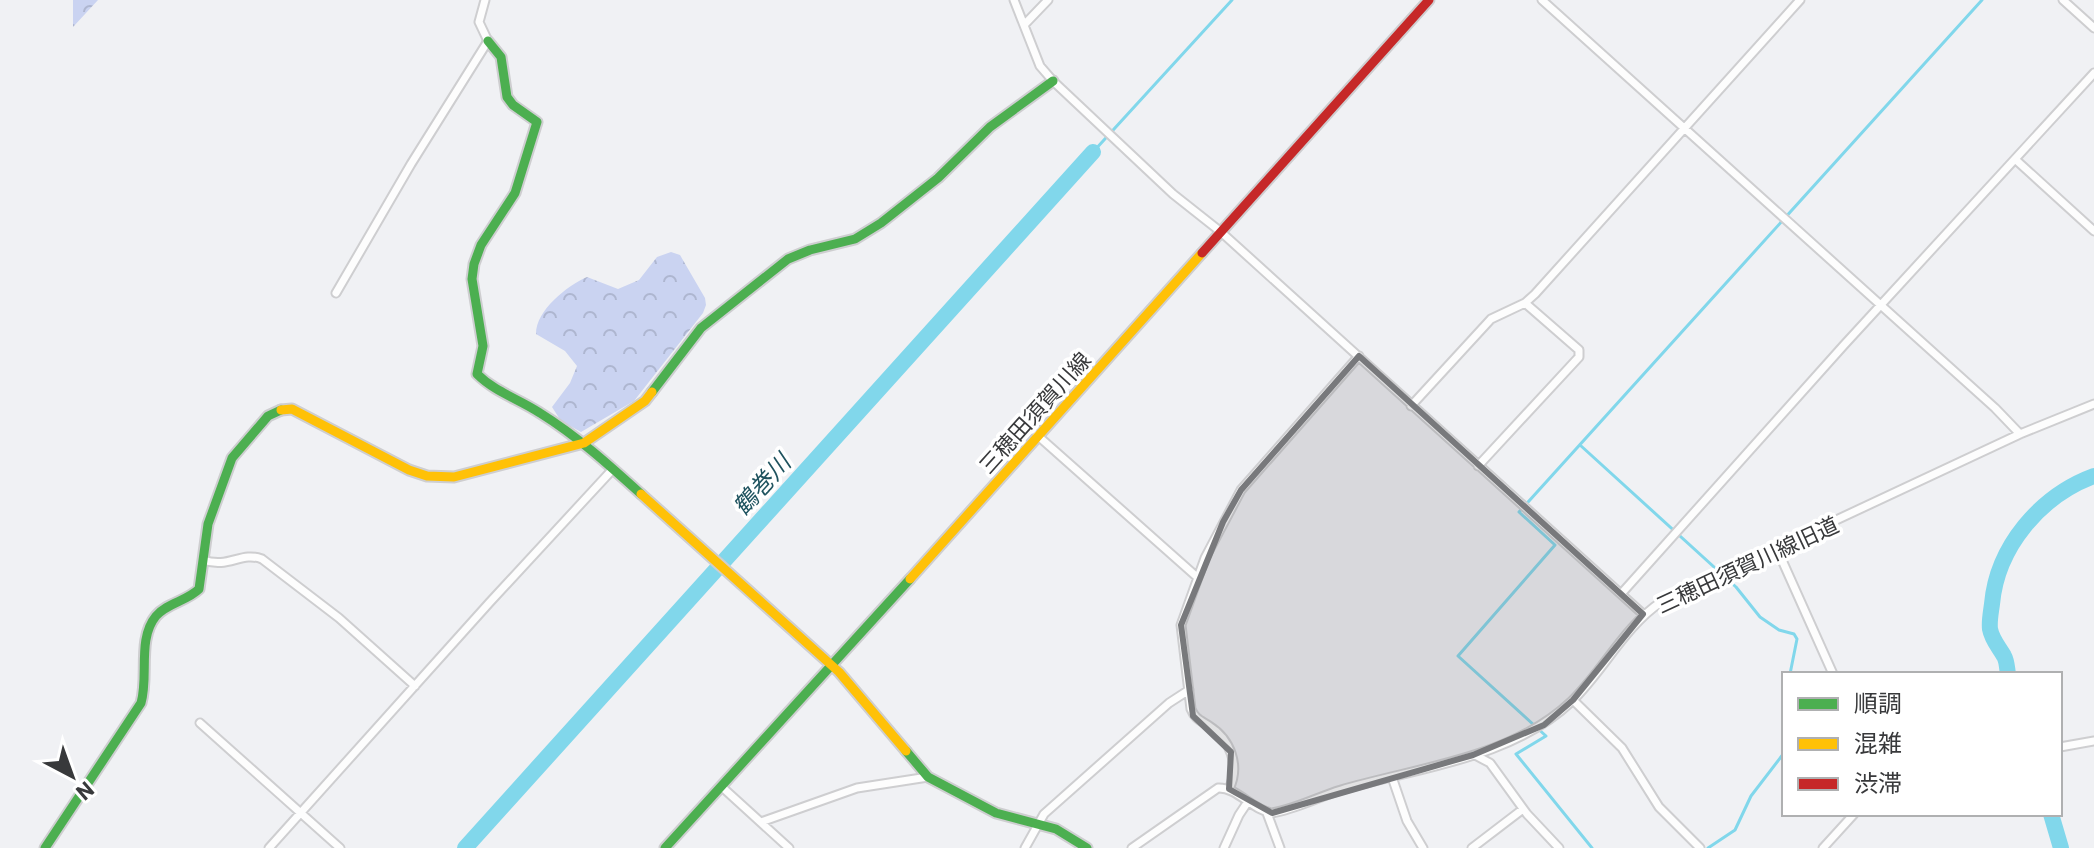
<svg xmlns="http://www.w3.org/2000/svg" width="2094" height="848" viewBox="0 0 2094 848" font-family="Barlow,'Noto Sans JP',sans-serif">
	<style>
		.forest { fill: url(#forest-crowns) }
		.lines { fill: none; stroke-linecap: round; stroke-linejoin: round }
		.stream { stroke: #81d7eb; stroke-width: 3 }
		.river { stroke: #81d7eb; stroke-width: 16 }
		.street-casing { stroke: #ceced0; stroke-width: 11 }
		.fast-casing { stroke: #ceced0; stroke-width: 13 }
		.slow-casing { stroke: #ceced0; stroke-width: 13 }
		.jam-casing { stroke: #ceced0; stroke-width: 13 }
		.street { stroke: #fdfdfd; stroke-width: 7 }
		.fast { stroke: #4caf50; stroke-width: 9 }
		.slow { stroke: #ffc107; stroke-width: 9 }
		.jam { stroke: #c62828; stroke-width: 9 }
		.marked { fill: #78797c; fill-opacity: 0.2; stroke: #78797c; stroke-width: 6; stroke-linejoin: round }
		.labels { text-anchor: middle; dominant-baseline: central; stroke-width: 7; stroke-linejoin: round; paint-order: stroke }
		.street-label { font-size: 22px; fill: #38393b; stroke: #fff }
		.water-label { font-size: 24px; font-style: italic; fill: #1f535f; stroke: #fff }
	</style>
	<defs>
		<pattern id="forest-crowns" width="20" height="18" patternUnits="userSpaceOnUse" patternTransform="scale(2)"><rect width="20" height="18" fill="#cad3f1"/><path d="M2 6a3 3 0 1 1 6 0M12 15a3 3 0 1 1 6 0" fill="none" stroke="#aeb6d0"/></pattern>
	</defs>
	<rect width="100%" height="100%" fill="#f0f1f4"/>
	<!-- forest -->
	<path class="forest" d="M73,0H98L73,27Z
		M671,252L680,255L705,298L706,305L703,313L634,401L581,432L561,421L552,407L570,383L577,366L565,351L536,334C536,310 567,286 587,277L618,289L639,280L657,257Z"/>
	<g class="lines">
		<!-- stream -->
		<path class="stream" d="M1093,152L1232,0
			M1580,445L1736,587L1760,617L1779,630L1794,634L1797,639L1790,674
			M1592,848L1516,754L1546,736L1458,656L1555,545L1519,512L1982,0
			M1708,848L1735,830L1751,796L1784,753"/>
		<!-- river -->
		<path class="river" d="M2008,674C2007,669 2007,661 2004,656C1999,647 1992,640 1990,629C1989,621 1991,612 1992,604C1997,547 2040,496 2094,476
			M2051,814L2061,848
			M465,848L1093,152"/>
		<defs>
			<path id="street" d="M1014,0L1040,66L1053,81L1173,194L1221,232L1643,614
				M1542,0L1995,408L2020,434
				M2063,0L2094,28
				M1024,25L1048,0
				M2016,160L2094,231
				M336,293L411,164L488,41L479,22L485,0
				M1411,406L1491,319L1525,303L1535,294L1800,0
				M1037,435L1197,577
				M1478,466L1579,357V350L1525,303
				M1777,549L1833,674
				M203,560C229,569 241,551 262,559L339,618L415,686
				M1621,594L1844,345L2094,73
				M1573,700L1622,748L1659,807L1700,848
				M200,723L340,848
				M2060,747L2094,741
				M1475,755L1490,763L1527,814L1559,848
				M1392,777L1407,821L1423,848
				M722,787L789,848
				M1229,789C1240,766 1231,740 1209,726C1200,720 1195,719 1191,709L1181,625L1205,558L1241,490L1359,356
				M1267,813L1280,848
				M761,822L857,788L928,777
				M269,848L490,602L613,469
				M1025,848L1044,814L1169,703L1189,690
				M1132,848L1218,788C1237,787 1252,810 1272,813C1296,809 1318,797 1341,790C1419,767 1511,759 1572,701C1604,670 1624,627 1661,602L2020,434L2094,404
				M1224,848L1239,815L1247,803
				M1472,848L1523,809
				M1823,848L1854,814"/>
			<path id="fast" d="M488,41L501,57L507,97L513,105L537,122L515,193L481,245L474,264L472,279L483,346L477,374C495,392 519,399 540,413C577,436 609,465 641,494
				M652,392L701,328L788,259L810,250L855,239L881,223L938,178L990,127L1053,81
				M906,751L928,777L996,813L1056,829L1087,848
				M45,848L141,703C149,676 137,639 156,616C167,603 187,601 199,589L208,524L232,458L268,416L281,410
				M665,848L910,579"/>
			<path id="slow" d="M281,410L292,409L409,470L427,476L454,477L584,443L645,401L652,392
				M641,494L839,672L906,751
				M910,579L1202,253"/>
			<path id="jam" d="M1202,253L1429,0"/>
		</defs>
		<!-- street casing -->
		<use href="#street" class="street-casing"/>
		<!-- fast casing -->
		<use href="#fast" class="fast-casing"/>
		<!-- slow casing -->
		<use href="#slow" class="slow-casing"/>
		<!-- jam casing -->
		<use href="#jam" class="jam-casing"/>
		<!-- street -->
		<use href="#street" class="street"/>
		<!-- fast -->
		<use href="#fast" class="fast"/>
		<!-- slow -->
		<use href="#slow" class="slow"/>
		<!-- jam -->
		<use href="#jam" class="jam"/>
	</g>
	<!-- marked area -->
	<path class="marked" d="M1359,356L1643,614L1573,700L1544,725L1473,755L1272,813L1229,789L1231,752L1193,716L1181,625L1223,522L1241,490Z"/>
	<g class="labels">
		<!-- street labels -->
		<g class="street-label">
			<text transform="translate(1034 412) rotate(-48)">三穂田須賀川線</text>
			<text transform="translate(1747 564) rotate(-25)">三穂田須賀川線旧道</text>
		</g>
		<!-- water labels -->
		<g class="water-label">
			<text transform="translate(761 484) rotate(-48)">鶴巻川</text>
		</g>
	</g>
	<!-- legend -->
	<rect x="1782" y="672" width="280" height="144" fill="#ffffff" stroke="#afb0b1" stroke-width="2"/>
	<rect x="1798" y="698" width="40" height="12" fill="#4caf50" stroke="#afb0b1" stroke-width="2"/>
	<text x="1854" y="712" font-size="24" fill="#38393b">順調</text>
	<rect x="1798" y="738" width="40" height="12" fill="#ffc107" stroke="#afb0b1" stroke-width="2"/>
	<text x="1854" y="752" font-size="24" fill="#38393b">混雑</text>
	<rect x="1798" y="778" width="40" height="12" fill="#c62828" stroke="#afb0b1" stroke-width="2"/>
	<text x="1854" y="792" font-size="24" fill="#38393b">渋滞</text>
	<!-- north arrow -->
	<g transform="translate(72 776) rotate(139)" stroke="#ffffff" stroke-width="6" paint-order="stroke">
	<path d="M0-6L14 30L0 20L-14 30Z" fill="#38393b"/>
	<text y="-12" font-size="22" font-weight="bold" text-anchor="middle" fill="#38393b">N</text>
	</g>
</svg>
